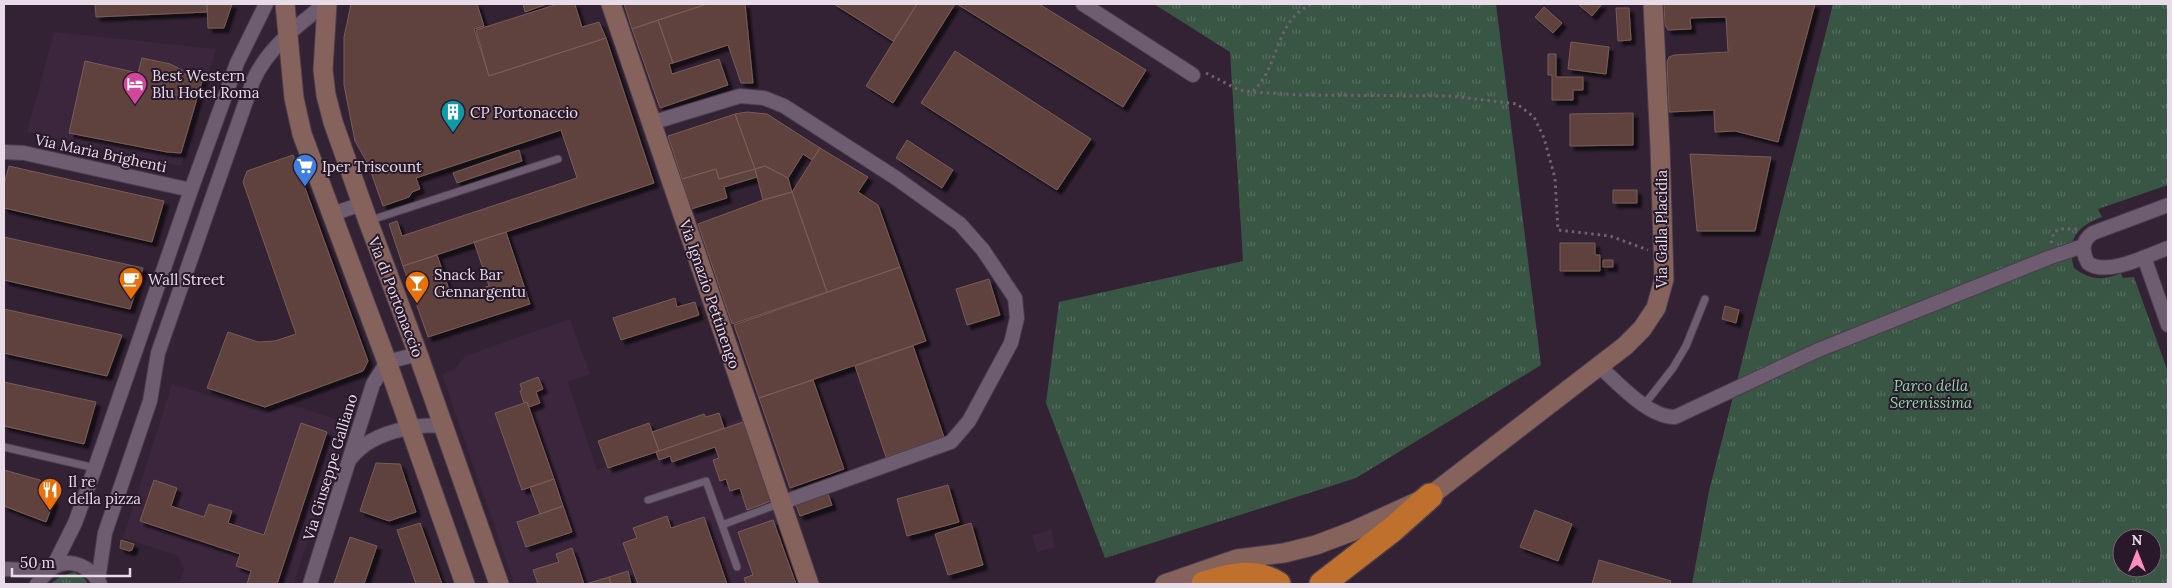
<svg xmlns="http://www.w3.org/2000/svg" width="2172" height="588" viewBox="0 0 2172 588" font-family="Lora,serif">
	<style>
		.built { fill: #3b263e }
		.grass { fill: url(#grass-tufts); fill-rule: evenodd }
		.building { fill: #5e433c; stroke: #795c56; filter: url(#shadow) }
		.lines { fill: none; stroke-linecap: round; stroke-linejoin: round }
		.service-casing { stroke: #4a3d4c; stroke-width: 9 }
		.minor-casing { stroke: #4a3d4c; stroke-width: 16 }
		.secondary-casing { stroke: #4a3d4c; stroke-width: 21 }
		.motorway-casing { stroke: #4a3d4c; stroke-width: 28 }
		.path { stroke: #6f6171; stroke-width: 3; stroke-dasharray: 2.5 4; stroke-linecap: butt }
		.service { stroke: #6e5c70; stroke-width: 7 }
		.minor { stroke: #6e5c70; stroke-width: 14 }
		.secondary { stroke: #86625c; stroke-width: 19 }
		.motorway { stroke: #be702c; stroke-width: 25 }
		.labels { text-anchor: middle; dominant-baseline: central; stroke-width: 4; stroke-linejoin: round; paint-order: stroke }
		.poi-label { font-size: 15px; fill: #e7dce8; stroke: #28182a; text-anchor: start }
		.street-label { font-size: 15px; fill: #e7dce8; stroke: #28182a }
		.park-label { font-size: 15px; font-style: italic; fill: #8fd8aa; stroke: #28182a }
	</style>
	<defs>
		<pattern id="grass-tufts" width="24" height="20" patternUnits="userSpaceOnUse" patternTransform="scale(1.25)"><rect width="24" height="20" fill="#395644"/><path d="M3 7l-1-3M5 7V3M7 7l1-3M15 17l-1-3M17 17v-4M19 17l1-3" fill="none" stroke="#566e5f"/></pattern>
		<filter id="shadow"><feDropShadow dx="4.5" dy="4.5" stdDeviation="1" flood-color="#0009"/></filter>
	</defs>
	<rect width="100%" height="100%" fill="#322234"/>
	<!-- built -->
	<path class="built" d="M54,32L216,49L181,166L27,132Z
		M570,319L590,374L568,382L597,470L746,417L797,584H514L442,374L454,370L465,356Z
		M172,384L265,413L288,404L345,422L294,584H179L184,569L178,556L123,538Z
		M1051,530L1055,547L1037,552L1032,535Z"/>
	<!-- grass -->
	<path class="grass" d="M1154,4H1496L1541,365L1356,478L1105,558L1046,403L1059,302L1243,261L1230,52Z
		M1833,4H2168V185L2098,209L2102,217C2077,226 2066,240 2074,268C2090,280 2103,281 2121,273L2123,278L2134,277L2168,372V584H1692L1709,491ZM2122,538H2152V568H2122Z
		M74,572L85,579L88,584H50L60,577Z"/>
	<!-- building -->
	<path class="building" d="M95,4H207V12L96,17Z
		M207,4H232L224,28H208Z
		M351,4H477L484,26L474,29L489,76L606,38L654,183L403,266L389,224L397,221L402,236L577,178L561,130L416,178L420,189L412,192L409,197L383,206L368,164L355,141L344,85V37Z
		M523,4H547L525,12Z
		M558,4H577L575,5L582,27L599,22L606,38L489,76L476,30Z
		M624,4H707L632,29Z
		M707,4H745L753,83H741L728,45L673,63L658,20Z
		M834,4H917L893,41Z
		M917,4H955L893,103L866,86Z
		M957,4H1039L1146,70L1123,107Z
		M1578,4H1602L1592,16Z
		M1664,4H1815L1778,142L1735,131L1715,132L1714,110L1669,112L1667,62L1669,57L1674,55L1728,52L1726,17L1690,18L1691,29L1668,30L1665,25Z
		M1544,7L1562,23L1553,33L1535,17Z
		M1616,8H1629L1631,40L1618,41Z
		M658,20L673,63L669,64L672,74L719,59L728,85L660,108L632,29Z
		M1571,42L1609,47L1606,74L1568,69Z
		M955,51L1091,139L1057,190L921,103Z
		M1548,54H1556V77H1583V90H1573V100H1552V75H1548Z
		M142,58L170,64L182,70L184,74L203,78L181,153L167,152L69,133L85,61L138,73Z
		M747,112L767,114L820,148L812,160L803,154L788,178L765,166L755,169L735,114Z
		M1633,113V145L1570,146V114Z
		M735,114L755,169L719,179L716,169L682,179L668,136Z
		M907,140L953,170L942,188L896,158Z
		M820,148L868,177L858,192L878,205L900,267L827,292L792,192Z
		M519,150L522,161L457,183L453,173Z
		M1690,154L1771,157L1755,231H1697Z
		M293,155L368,361L363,371L265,407L207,388L228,332L258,342L275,341L296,334L243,182L247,171Z
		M9,166L164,201L152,242L4,208V184Z
		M765,166L788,178L792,192L763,200L755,169Z
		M716,169L719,179L755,169L757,177L724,187L727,198L691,209L682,179Z
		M1613,190H1637V203H1613Z
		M792,192L827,292L732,324L698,224L763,200Z
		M506,232L530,304L428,337L403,266L437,255L452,298L489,286L474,242Z
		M4,237L143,268L130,309L4,280Z
		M1560,243H1595V255H1600V271H1560Z
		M1603,260H1613V267H1603Z
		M900,267L926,341L759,398L734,325Z
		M989,279L1000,315L967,325L956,289Z
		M675,298L677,307L695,302L699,315L621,340L613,318Z
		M1725,306L1739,310L1736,323L1722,319Z
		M4,309L122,335L107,376L4,353Z
		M913,346L944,437L886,457L855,366Z
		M538,377L543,389L536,392L540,403L529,407L527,402L524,403L520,391L522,390L520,384Z
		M813,380L844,469L790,488L759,398Z
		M4,382L96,402L84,444L4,426Z
		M527,402L554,479L522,490L495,413Z
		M719,413L724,428L659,451L652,432L704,414L706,417Z
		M743,422L771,501L747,510L740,488L730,491L726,479L720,481L713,460L719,458L715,447L672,462L670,456L659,460L656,452Z
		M301,423L327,432L277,584H247L251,571L236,566L240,554L140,521L154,480L177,488L171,506L204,517L209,504L232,511L228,523L264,535Z
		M649,423L659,451L608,468L598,441Z
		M376,463L400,464L416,512L389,521L360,511Z
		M4,470L40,480L54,501L46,522L4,506Z
		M554,479L563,506L540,514L530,487Z
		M948,485L959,522L907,536L897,499Z
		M828,494L832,505L800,516L796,505Z
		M563,506L572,532L526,547L517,522Z
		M1535,510L1572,524L1558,561L1520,547Z
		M667,516L671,528L704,517L727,584H638L623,543L637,538L633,528Z
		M773,520L796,584H746L744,578L753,575L738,532Z
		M420,523L442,584H416L397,530Z
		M971,523L983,565L948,575L935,534Z
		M350,537L377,546L364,584H334Z
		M121,540L134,544L132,550L129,551L120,548Z
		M572,548L584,584H538L533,570L559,562L556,554Z
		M1599,560L1671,581L1670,584H1592Z
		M628,571L631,584H611L609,577Z
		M609,577L611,584H586Z"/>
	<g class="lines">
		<defs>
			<path id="service" d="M368,221L558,159
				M1644,405L1673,368L1686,346L1705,299
				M4,447L95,468
				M648,500L706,481L722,525L781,503
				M722,525L737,567"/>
			<path id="minor" d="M1083,4L1193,75
				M651,123L740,96L764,98L784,106L896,178L960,224L983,250L1015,298L1017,318L1011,343L969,421L951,442L781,503
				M4,152L24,153L191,190
				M2168,205L2093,233C2081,241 2082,252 2088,263C2107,277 2148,255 2168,248
				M332,214L362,204
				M2144,257L2168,325
				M1599,366C1618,383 1649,418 1675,417L1816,351L2048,258L2083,246
				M350,459C356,452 363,445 371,441C388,431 424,422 443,427
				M53,567L75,523L95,468L191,190L237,63L266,4
				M4,569L49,571
				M98,581L105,533L150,401L158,353L253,81C267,49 298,25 325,4
				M37,584C42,578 47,571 54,567C71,557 91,567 100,584
				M310,584L373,384L387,362L418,354"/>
			<path id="secondary" d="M285,4L294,98L302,134L387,362L465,584
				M327,4L323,70L326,95L333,122L368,221L418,354L499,584
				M611,4L809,584
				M1165,584L1237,559L1284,553L1316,545L1353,531L1430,496L1625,346L1642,329L1656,308L1664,279L1660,146L1653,4"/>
			<path id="motorway" d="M1204,584C1229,576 1254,569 1278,584
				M1322,584L1393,529L1430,496"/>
		</defs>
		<!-- service casing -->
		<use href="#service" class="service-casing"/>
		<!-- minor casing -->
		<use href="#minor" class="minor-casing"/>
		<!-- secondary casing -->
		<use href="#secondary" class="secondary-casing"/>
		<!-- motorway casing -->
		<use href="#motorway" class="motorway-casing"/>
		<!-- path -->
		<path class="path" d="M1206,73L1239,90L1253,92L1300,95L1452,96L1517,104L1534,117L1544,138L1555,178L1558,230L1610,236L1648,250
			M1253,91C1280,67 1274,20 1312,4
			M2051,243L2054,232L2060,229H2078"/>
		<!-- service -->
		<use href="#service" class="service"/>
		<!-- minor -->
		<use href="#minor" class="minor"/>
		<!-- secondary -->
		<use href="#secondary" class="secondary"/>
		<!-- motorway -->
		<use href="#motorway" class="motorway"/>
	</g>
	<!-- icons -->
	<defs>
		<symbol id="hotel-pin" viewBox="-11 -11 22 30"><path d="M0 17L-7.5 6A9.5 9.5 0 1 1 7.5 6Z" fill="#d1479c" stroke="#28182a"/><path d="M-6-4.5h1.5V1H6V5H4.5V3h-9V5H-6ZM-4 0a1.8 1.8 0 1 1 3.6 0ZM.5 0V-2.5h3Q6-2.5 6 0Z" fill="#fff"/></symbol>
		<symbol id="building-pin" viewBox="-11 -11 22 30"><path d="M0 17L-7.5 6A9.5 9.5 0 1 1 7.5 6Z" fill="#0f9aa8" stroke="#28182a"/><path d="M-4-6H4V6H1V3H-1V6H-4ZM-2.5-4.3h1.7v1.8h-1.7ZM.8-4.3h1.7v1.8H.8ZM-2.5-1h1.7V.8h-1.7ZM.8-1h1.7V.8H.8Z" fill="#fff"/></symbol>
		<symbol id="supermarket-pin" viewBox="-11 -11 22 30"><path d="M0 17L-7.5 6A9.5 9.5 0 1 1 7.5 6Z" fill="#3f7fe0" stroke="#28182a"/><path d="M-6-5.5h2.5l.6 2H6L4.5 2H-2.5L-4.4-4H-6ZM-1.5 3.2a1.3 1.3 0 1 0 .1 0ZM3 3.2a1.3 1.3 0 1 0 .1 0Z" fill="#fff"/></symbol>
		<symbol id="cafe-pin" viewBox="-11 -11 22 30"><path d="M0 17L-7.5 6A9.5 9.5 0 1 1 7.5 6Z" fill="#e8710a" stroke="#28182a"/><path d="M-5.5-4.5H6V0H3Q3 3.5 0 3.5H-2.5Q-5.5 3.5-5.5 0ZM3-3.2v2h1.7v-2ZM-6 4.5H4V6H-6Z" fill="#fff"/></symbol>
		<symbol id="bar-pin" viewBox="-11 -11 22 30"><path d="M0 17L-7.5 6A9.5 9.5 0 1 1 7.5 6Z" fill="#e8710a" stroke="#28182a"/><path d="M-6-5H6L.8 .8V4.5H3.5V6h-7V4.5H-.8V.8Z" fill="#fff"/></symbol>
		<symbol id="restaurant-pin" viewBox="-11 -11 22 30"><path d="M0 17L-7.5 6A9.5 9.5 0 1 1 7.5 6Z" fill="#e8710a" stroke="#28182a"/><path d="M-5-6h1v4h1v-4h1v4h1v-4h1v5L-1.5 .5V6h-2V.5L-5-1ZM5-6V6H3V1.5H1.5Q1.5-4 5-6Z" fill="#fff"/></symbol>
	</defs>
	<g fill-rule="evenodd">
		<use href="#hotel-pin" x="121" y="70" width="28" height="38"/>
		<use href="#building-pin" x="439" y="98" width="28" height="38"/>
		<use href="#supermarket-pin" x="291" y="152" width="28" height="38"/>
		<use href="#cafe-pin" x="117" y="265" width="28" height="38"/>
		<use href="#bar-pin" x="403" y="269" width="28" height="38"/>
		<use href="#restaurant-pin" x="36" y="476" width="28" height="38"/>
	</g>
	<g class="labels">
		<!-- poi labels -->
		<g class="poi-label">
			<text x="152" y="75">Best Western<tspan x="152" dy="17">Blu Hotel Roma</tspan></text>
			<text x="470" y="112">CP Portonaccio</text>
			<text x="322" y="166">Iper Triscount</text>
			<text x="434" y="274">Snack Bar<tspan x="434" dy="17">Gennargentu</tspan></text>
			<text x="148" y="279">Wall Street</text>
			<text x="68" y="481">Il re<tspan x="68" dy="17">della pizza</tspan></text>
		</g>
		<!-- street labels -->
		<g class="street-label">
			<text transform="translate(101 153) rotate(12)">Via Maria Brighenti</text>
			<text transform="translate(1661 229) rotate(-90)">Via Galla Placidia</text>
			<text transform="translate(710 294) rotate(71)">Via Ignazio Pettinengo</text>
			<text transform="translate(396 297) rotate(69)">Via di Portonaccio</text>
			<text transform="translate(330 467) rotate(-73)">Via Giuseppe Galliano</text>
		</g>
		<!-- park labels -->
		<g class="park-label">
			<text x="1931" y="385">Parco della<tspan x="1931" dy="17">Serenissima</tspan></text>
		</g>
	</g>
	<!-- border -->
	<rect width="2172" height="588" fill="none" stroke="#e7dce8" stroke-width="10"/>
	<!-- north arrow -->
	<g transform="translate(2137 553)"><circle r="24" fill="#28182a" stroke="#746676"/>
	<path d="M0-4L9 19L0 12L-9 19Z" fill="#fe8ebd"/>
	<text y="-8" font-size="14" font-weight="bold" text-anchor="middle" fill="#e7dce8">N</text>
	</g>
	<!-- scale -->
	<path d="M12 568v8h118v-8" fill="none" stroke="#e7dce8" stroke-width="2.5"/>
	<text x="20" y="568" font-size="15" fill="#e7dce8" stroke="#28182a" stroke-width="4" paint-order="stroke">50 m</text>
</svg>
